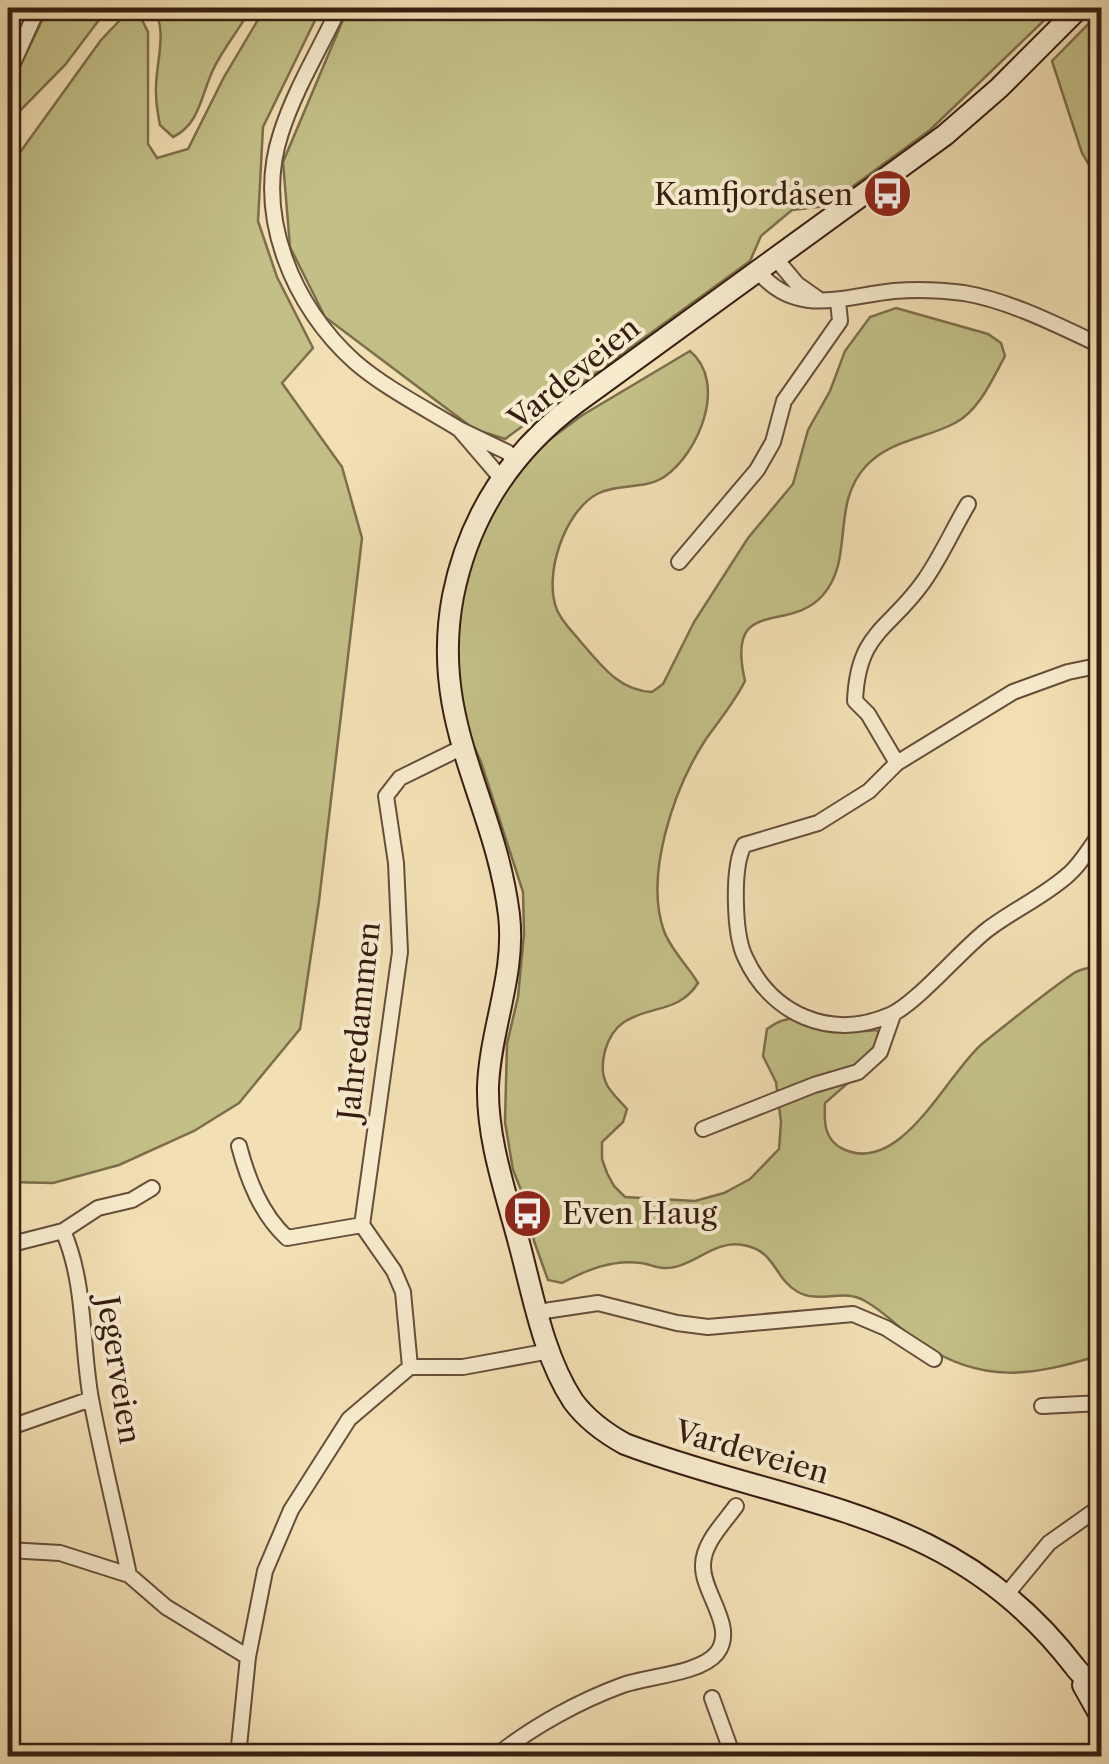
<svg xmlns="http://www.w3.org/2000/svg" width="1109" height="1764" viewBox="0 0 1109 1764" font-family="'Libre Caslon Text',serif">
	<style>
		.green { fill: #c3c087; stroke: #7d6e4c; stroke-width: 2.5 }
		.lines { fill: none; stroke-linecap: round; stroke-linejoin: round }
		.street-casing { stroke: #664e3a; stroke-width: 18 }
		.secondary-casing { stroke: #371d11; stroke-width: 24 }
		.street { stroke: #f7ebce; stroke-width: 14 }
		.secondary { stroke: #f7ebce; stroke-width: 20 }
		.labels { text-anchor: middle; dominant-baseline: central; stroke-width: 8; stroke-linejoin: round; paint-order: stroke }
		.poi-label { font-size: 30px; fill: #371d11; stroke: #f7ebce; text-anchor: end }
		.street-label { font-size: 30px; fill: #371d11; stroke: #f7ebce }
	</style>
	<rect width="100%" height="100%" fill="#f2e0b4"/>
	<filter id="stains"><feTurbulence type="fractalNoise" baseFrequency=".002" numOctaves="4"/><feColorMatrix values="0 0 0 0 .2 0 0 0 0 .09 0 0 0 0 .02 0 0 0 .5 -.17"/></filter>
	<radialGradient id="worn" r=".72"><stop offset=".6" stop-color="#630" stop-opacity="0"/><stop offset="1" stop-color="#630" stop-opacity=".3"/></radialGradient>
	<!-- green -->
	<path class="green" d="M48,8H108L65,65L8,123V91Z
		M152,8H251C240,29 223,48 213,70C201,95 200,124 173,137L160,125C158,115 156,104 156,94C154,68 170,28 152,8Z
		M265,8H321L263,127L258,221L277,277L313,348L282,383L342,467L362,538L319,901L300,1029L239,1103L194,1131L119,1165L53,1183L8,1182V169L101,40L122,18L138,12L148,32V144L157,158L188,149L224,77Z
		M348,8H1057L930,130L826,206L792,210L761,236L750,261L505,439L474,429L325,317L290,247L283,162Z
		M1101,11V185L1082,153L1052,61Z
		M896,308L988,334L1001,343L1005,356C993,378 979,411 955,423C925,439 890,440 866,466C830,505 855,558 823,595C788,635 725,594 745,681C734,703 720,719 706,739C674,788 644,875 664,931C671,950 688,966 698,983C679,1013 651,1005 624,1022C606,1034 597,1066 607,1085C612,1094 620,1101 627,1109L623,1122L602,1142V1159L607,1173L614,1186L625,1197L695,1201L724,1193L750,1179L779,1149L781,1122L776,1082L763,1056L767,1029C804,1000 836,1038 876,1030L886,1038L856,1076L825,1103C824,1122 824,1140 843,1149C901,1177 948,1072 982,1044C1012,1020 1042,995 1074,973C1084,967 1093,969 1101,962V1355C1032,1376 983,1385 920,1343C901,1330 885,1312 865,1301C844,1288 819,1304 798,1292C773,1278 777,1251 743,1245C714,1239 692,1269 664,1268C656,1268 649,1264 641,1263C613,1259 586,1270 562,1283L548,1280L534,1241L529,1210L513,1170L505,1122L507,1044L518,997L524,934L523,892L481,762L464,724L454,663L467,551L478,526L537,449L581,416L690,351C728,383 699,453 664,477C644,490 618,483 597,494C564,512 543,576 557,610C562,622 572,631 580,641C601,665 619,691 652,692L663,684L694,622L748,538L793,484L808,430L830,391L845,351L870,317Z"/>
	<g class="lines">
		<defs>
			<path id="street" d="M339,8C320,49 295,89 281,133C254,215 293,307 355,362C385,388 425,408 459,429
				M8,74L38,8
				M776,259L797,284L817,298
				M758,271C796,318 843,296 894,291C918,289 940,290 964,293C1011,301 1059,326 1102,346
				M501,478L459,429L507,452L515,460
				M679,562L757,470L773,442L784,401L840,321L838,301
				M1102,665L1068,672L1013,692L897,763L869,791L818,823L744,845C732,867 734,934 745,957C771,1014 830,1041 890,1015C915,1005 961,950 987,930C1013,910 1045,896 1069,874C1082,863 1091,845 1102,832
				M897,763L868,714L855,701C858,631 889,631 924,581C941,557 953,529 968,504
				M703,1129L814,1085L858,1072L880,1052L893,1015
				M239,1146C248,1180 261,1214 287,1238L362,1225
				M63,1231L98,1208L132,1200L152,1188
				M8,1245L63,1231C86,1283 81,1344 91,1399C102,1458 117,1517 129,1575
				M538,1312L598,1303L677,1323L708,1327L853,1314L886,1328L934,1359
				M410,1367L403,1292L394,1271L362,1225L400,952L396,863L386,796L400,778L461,748
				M1042,1406L1102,1403
				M8,1428L91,1399
				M8,1550L60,1553L129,1575L166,1607L248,1657
				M1006,1595L1049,1543L1097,1509
				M712,1698L733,1756
				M238,1756L248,1657L265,1571L291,1510L349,1419L410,1367H463L550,1351
				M496,1756C532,1727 579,1701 623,1685C648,1676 700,1674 717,1653C737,1627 702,1593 703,1565C703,1543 724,1523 736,1506"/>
			<path id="secondary" d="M1079,8L999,88L945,135L576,403C511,452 469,516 453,596C429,723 495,799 509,915C516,974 490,1029 488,1087C487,1140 506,1193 519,1243C533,1295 543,1355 573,1401C587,1420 605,1433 625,1444C797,1509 953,1507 1075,1667C1083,1678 1094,1683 1102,1695
				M1083,1685L1102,1719"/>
		</defs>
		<!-- street casing -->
		<use href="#street" class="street-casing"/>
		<!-- secondary casing -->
		<use href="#secondary" class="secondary-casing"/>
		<!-- street -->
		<use href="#street" class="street"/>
		<!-- secondary -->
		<use href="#secondary" class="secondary"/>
	</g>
	<!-- icons -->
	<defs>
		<symbol id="bus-disc" viewBox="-11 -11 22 22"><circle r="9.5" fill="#8f2418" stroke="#f7ebce"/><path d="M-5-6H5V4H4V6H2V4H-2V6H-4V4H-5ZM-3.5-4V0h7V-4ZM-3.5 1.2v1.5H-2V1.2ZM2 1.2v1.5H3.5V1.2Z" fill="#fff"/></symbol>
	</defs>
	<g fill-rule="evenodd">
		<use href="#bus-disc" x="860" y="166" width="55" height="55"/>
		<use href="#bus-disc" x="500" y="1186" width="55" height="55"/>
	</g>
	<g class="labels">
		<!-- poi labels -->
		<g class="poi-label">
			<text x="853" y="194">Kamfjordåsen</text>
			<text x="562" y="1213" text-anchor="start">Even Haug</text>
		</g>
		<!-- street labels -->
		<g class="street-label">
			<text transform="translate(574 373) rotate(-39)">Vardeveien</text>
			<text transform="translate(359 1021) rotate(-84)">Jahredammen</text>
			<text transform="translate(119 1370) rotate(81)">Jegerveien</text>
			<text transform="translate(752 1452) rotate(16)">Vardeveien</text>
		</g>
	</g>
	<!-- margin -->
	<rect width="1109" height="1764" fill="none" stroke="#f2e0b4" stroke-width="40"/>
	<rect x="10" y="10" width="1089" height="1744" fill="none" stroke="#371d11" stroke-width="5"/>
	<rect x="20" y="20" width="1069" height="1724" fill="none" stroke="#371d11" stroke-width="2.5"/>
	<rect width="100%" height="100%" filter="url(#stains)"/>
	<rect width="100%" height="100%" fill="url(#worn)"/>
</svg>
